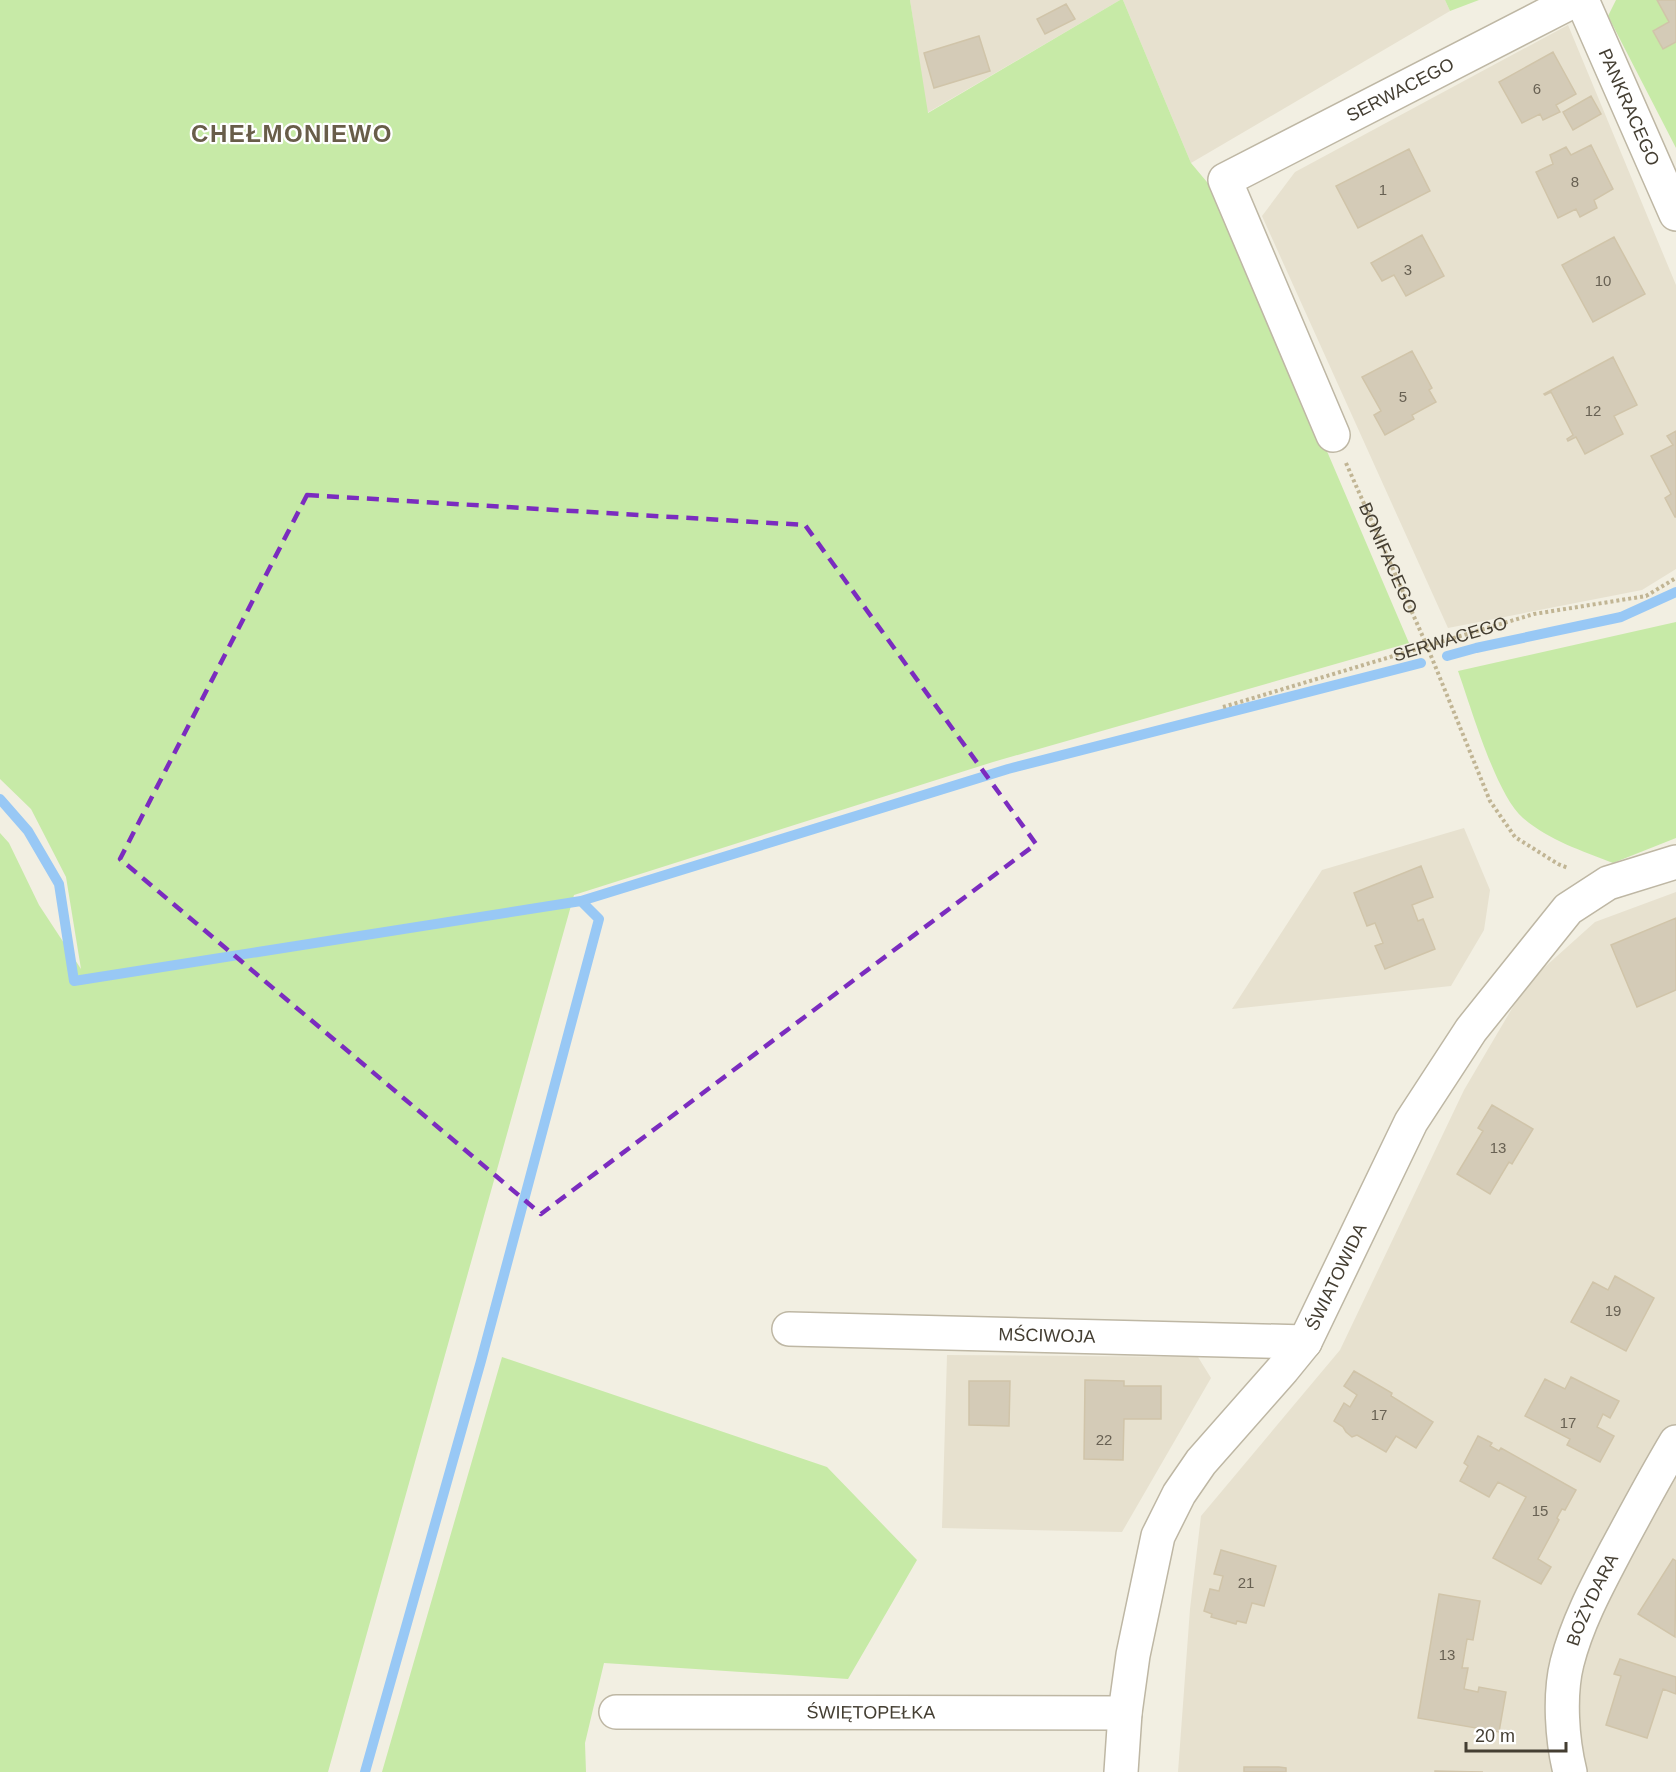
<svg xmlns="http://www.w3.org/2000/svg" width="1676" height="1772" viewBox="0 0 1676 1772" font-family="Arial,sans-serif">
	<style>
		.residential { fill: #e7e1cf }
		.green { fill: #c7eaa7 }
		.lines { fill: none; stroke-linecap: round; stroke-linejoin: round }
		.stream { stroke: #98c8f5; stroke-width: 10 }
		.building { fill: #d4cbb7; stroke: #d0c4a9; stroke-width: 1.5 }
		.street-casing { stroke: #beb7a4; stroke-width: 36 }
		.path { stroke: #c1b594; stroke-width: 4; stroke-dasharray: 3 3; stroke-linecap: butt }
		.street { stroke: #fff; stroke-width: 33 }
		.marked { fill: none; stroke: #7b2cbf; stroke-width: 4.5; stroke-dasharray: 12 8; stroke-linejoin: round }
		.labels { text-anchor: middle; dominant-baseline: central; stroke-width: 4.5; stroke-linejoin: round; paint-order: stroke }
		.number-label { font-size: 15px; fill: #686153 }
		.street-label { font-size: 18px; fill: #443e32; stroke: #fff }
		.district-label { font-size: 24px; font-weight: bold; letter-spacing: 1.5px; fill: #685d49; stroke: #fff }
	</style>
	<rect width="100%" height="100%" fill="#f2efe2"/>
	<!-- residential -->
	<path class="residential" d="M910,0H1120L927,113Z
		M1123,0H1445L1450,11L1191,163Z
		M1568,25L1676,285V569L1642,590L1448,628L1262,216L1295,172Z
		M1464,828L1490,890L1484,930L1451,986L1232,1009L1322,870Z
		M1676,892V1772H1178L1190,1609L1201,1516L1340,1350L1464,1090L1527,983L1595,922Z
		M947,1355L1198,1357L1211,1378L1122,1532L942,1528Z"/>
	<!-- green -->
	<path class="green" d="M0,0H910L928,113L1120,0H1123L1191,163L1217,194L1409,643L993,762L574,895L328,1772H0V833L9,843L39,905L81,969L66,877L31,809L0,779Z
		M1445,0H1479L1450,11Z
		M1616,0H1676V148L1608,16Z
		M1676,622V838L1613,863C1582,851 1548,840 1523,818C1496,795 1471,707 1458,671Z
		M502,1357L827,1467L917,1560L848,1679L604,1663L585,1743L586,1772H382Z"/>
	<g class="lines">
		<!-- stream -->
		<path class="stream" d="M1447,656L1476,648L1621,617L1676,592
			M0,799L28,831L59,884L74,981L581,901L1008,769L1421,663
			M365,1772L481,1361L599,919L581,901"/>
	</g>
	<!-- building -->
	<path class="building" d="M1657,0H1676V42L1663,49L1653,31L1669,22Z
		M1066,4L1075,19L1045,34L1037,19Z
		M979,36L990,71L934,88L924,53Z
		M1553,52L1576,94L1556,105L1560,112L1543,120L1540,114L1522,123L1499,82Z
		M1591,96L1601,114L1573,130L1563,112Z
		M1591,145L1613,189L1594,200L1597,208L1580,217L1576,209L1558,218L1536,172L1553,164L1550,155L1566,147L1571,155Z
		M1409,149L1430,191L1358,228L1336,186Z
		M1422,235L1444,276L1406,296L1394,275L1382,281L1371,263Z
		M1614,237L1645,294L1593,322L1562,265Z
		M1412,351L1432,388L1429,390L1436,402L1412,415L1414,419L1385,435L1374,415L1381,411L1362,377Z
		M1613,357L1637,405L1614,416L1623,434L1585,454L1576,437L1568,441L1567,439L1573,435L1551,392L1545,395L1544,394Z
		M1676,431V517H1675L1665,498L1671,494L1651,456L1673,445L1667,436Z
		M1421,866L1433,897L1412,905L1418,921L1423,919L1435,949L1385,969L1375,946L1383,943L1375,923L1367,926L1354,893Z
		M1676,918V990L1637,1007L1611,945Z
		M1492,1105L1533,1129L1512,1164L1509,1162L1490,1194L1457,1174L1483,1131L1478,1128Z
		M1615,1276L1654,1298L1626,1351L1571,1322L1593,1282L1608,1290Z
		M1354,1371L1392,1393L1391,1396L1433,1422L1416,1448L1396,1436L1386,1452L1357,1435L1352,1437L1346,1432L1343,1427L1334,1421L1344,1403L1350,1407L1357,1395L1344,1386Z
		M1571,1377L1619,1401L1610,1418L1603,1414L1597,1427L1614,1436L1600,1462L1567,1445L1570,1439L1525,1416L1545,1379L1565,1389Z
		M1085,1380L1124,1381V1386H1161V1419H1124L1123,1460L1084,1459Z
		M969,1381H1010L1009,1426L969,1425Z
		M1478,1436L1492,1443L1490,1446L1499,1451L1501,1448L1576,1490L1565,1510L1562,1509L1557,1518L1559,1520L1538,1559L1551,1567L1541,1584L1493,1558L1526,1497L1498,1482L1489,1497L1460,1481L1468,1466L1464,1463Z
		M1221,1550L1276,1566L1264,1606L1252,1603L1246,1623L1237,1621L1236,1624L1211,1617L1212,1614L1204,1611L1210,1589L1219,1591L1223,1576L1214,1574Z
		M1673,1559L1676,1561L1675,1637L1638,1614Z
		M1439,1594L1480,1601L1473,1640L1467,1639L1462,1668H1468L1464,1689L1478,1692L1479,1687L1506,1692L1499,1732L1418,1718Z
		M1620,1659L1676,1677V1694L1663,1689L1647,1738L1606,1725L1621,1676L1614,1674Z
		M1244,1767H1279L1286,1768V1772H1244Z
		M1435,1771L1483,1772H1435Z"/>
	<g class="lines">
		<defs>
			<g id="street">
				<path id="s3" d="M1582,0L1676,214"/>
				<path id="s4" d="M1333,435L1225,180L1575,0"/>
				<path id="s5" d="M789,1329L1305,1342"/>
				<path id="s6" d="M616,1712L1125,1713"/>
				<path id="s7" d="M1121,1772L1125,1713L1133,1655L1158,1536L1179,1494L1201,1462L1283,1369L1305,1342L1411,1122L1471,1030L1568,909L1608,883L1676,862"/>
				<path id="s8" d="M1570,1772C1562,1740 1559,1695 1567,1663C1577,1623 1597,1586 1616,1550C1636,1513 1655,1477 1676,1442"/>
			</g>
		</defs>
		<!-- street casing -->
		<use href="#street" class="street-casing"/>
		<!-- path -->
		<g class="path">
			<path id="s1" d="M1346,463L1427,646L1490,801L1515,837L1558,864L1568,868"/>
			<path id="s2" d="M1223,707L1534,614L1646,596L1676,578"/>
		</g>
		<!-- street -->
		<use href="#street" class="street"/>
	</g>
	<!-- marked area -->
	<path class="marked" d="M307,495L805,525L1036,844L541,1214L120,859Z"/>
	<g class="labels">
		<!-- number labels -->
		<g class="number-label">
			<text x="1537" y="88">6</text>
			<text x="1575" y="181">8</text>
			<text x="1383" y="189">1</text>
			<text x="1408" y="269">3</text>
			<text x="1603" y="280">10</text>
			<text x="1403" y="396">5</text>
			<text x="1593" y="410">12</text>
			<text x="1498" y="1147">13</text>
			<text x="1613" y="1310">19</text>
			<text x="1379" y="1414">17</text>
			<text x="1568" y="1422">17</text>
			<text x="1104" y="1439">22</text>
			<text x="1540" y="1510">15</text>
			<text x="1246" y="1582">21</text>
			<text x="1447" y="1654">13</text>
		</g>
		<!-- street labels -->
		<g class="street-label">
			<text stroke="none"><textPath href="#s4" startOffset="474">SERWACEGO</textPath></text>
			<text stroke="none"><textPath href="#s3" startOffset="117">PANKRACEGO</textPath></text>
			<text stroke="none"><textPath href="#s1" startOffset="104">BONIFACEGO</textPath></text>
			<text stroke="none"><textPath href="#s2" startOffset="237">SERWACEGO</textPath></text>
			<text stroke="none"><textPath href="#s7" startOffset="556">ŚWIATOWIDA</textPath></text>
			<text stroke="none"><textPath href="#s5" startOffset="258">MŚCIWOJA</textPath></text>
			<text stroke="none"><textPath href="#s8" startOffset="178">BOŻYDARA</textPath></text>
			<text stroke="none"><textPath href="#s6" startOffset="255">ŚWIĘTOPEŁKA</textPath></text>
		</g>
		<!-- district labels -->
		<g class="district-label">
			<text x="292" y="133">CHEŁMONIEWO</text>
		</g>
	</g>
	<!-- scale -->
	<path d="M1466 1742v9h100v-9" fill="none" stroke="#443e32" stroke-width="3"/>
	<text x="1475" y="1742" font-size="18" fill="#443e32" stroke="#ffffff" stroke-width="4.5" paint-order="stroke">20 m</text>
</svg>
